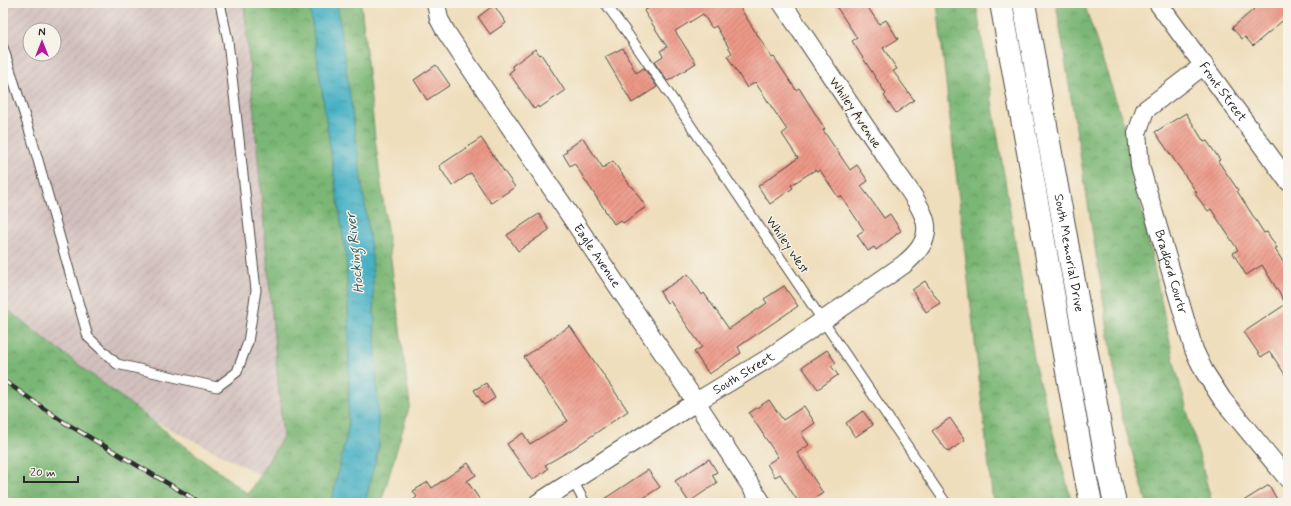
<svg xmlns="http://www.w3.org/2000/svg" width="1291" height="506" viewBox="0 0 1291 506" font-family="Mynerve,sans-serif">
	<style>
		.industrial { fill: url(#industrial-furrows); fill-rule: evenodd }
		.forest { fill: url(#forest-crowns); stroke: #527050 }
		.water { fill: url(#water-ripples); stroke: #386e78 }
		.building { fill: url(#building-hatch) }
		.lines { fill: none; stroke-linecap: round; stroke-linejoin: round }
		.lane-casing { stroke: #484641; stroke-width: 11 }
		.street-casing { stroke: #484641; stroke-width: 20 }
		.highway-casing { stroke: #484641; stroke-width: 24 }
		.lane { stroke: #fff; stroke-width: 9 }
		.street { stroke: #fff; stroke-width: 18 }
		.highway { stroke: #fff; stroke-width: 22 }
		.rail-casing { stroke: #2b2b2b; stroke-width: 4.5 }
		.rail { stroke: #f7f3e8; stroke-width: 3; stroke-dasharray: 9; stroke-linecap: butt }
		.labels { text-anchor: middle; dominant-baseline: central; stroke-width: 3; stroke-linejoin: round; paint-order: stroke }
		.street-label { font-size: 13px; fill: #2b2b2b; stroke: #f7f3e8 }
		.water-label { font-size: 14px; font-style: italic; fill: #345a61; stroke: #f7f3e8 }
	</style>
	<defs>
		<pattern id="industrial-furrows" width="10" height="10" patternUnits="userSpaceOnUse"><rect width="10" height="10" fill="#d1bfbd"/><path d="M-1 1l2-2M0 10L10 0M9 11l2-2" fill="none" stroke="#b4a4a3"/></pattern>
		<pattern id="forest-crowns" width="20" height="18" patternUnits="userSpaceOnUse"><rect width="20" height="18" fill="#7ab674"/><path d="M2 6a3 3 0 1 1 6 0M12 15a3 3 0 1 1 6 0" fill="none" stroke="#64945f"/></pattern>
		<pattern id="water-ripples" width="26" height="14" patternUnits="userSpaceOnUse"><rect width="26" height="14" fill="#46b1c4"/><path d="M2 4q2-2 4 0t4 0M15 11q2-2 4 0t4 0" fill="none" stroke="#3b909f"/></pattern>
		<pattern id="building-hatch" width="6" height="6" patternUnits="userSpaceOnUse"><rect width="6" height="6" fill="#ec9888"/><path d="M-1 1l2-2M0 6l6-6M5 7l2-2" fill="none" stroke="#bf7c6f"/></pattern>
	</defs>
	<rect width="100%" height="100%" fill="#f7f3e8"/>
	<filter id="ink" filterUnits="userSpaceOnUse"><feTurbulence type="fractalNoise" baseFrequency=".025" numOctaves="2"/><feDisplacementMap in="SourceGraphic" scale="8" xChannelSelector="R" yChannelSelector="G"/><feConvolveMatrix kernelMatrix="1 2 1 2 8 2 1 2 1" color-interpolation-filters="sRGB"/></filter>
	<filter id="wash" filterUnits="userSpaceOnUse"><feTurbulence type="fractalNoise" baseFrequency=".012" numOctaves="4" result="noise"/><feDisplacementMap in="SourceGraphic" scale="16" xChannelSelector="R" yChannelSelector="G"/><feGaussianBlur stdDeviation="0.9" result="paint"/><feColorMatrix in="noise" values="0 0 0 0 0 0 0 0 0 0 0 0 0 0 0 0 0 1.4 0 .05"/><feComposite in="paint" operator="in"/></filter>
	<g filter="url(#wash)">
		<rect width="100%" height="100%" fill="#efdebc"/>
		<!-- industrial -->
		<path class="industrial" d="M3,3H297L315,503L177,432L96,394L3,334ZM30,30H54V54H30Z"/>
		<!-- forest -->
		<path class="forest" d="M244,3H361L375,138L410,405L381,503H3V306L37,333L248,494L283,437Z
			M937,3H976L1036,370L1072,503H993Z
			M1056,3H1084L1123,122L1175,366L1212,503H1147L1122,417Z"/>
		<!-- water -->
		<path class="water" d="M309,3H337L372,256L379,445L365,503H331L348,428L349,331L346,256Z"/>
		<g id="blocks">
			<!-- building -->
			<path class="building" d="M656,3H737L772,58L774,57L796,90L799,88L825,129L823,130L850,170L857,165L868,181L861,186L884,218L890,214L901,231L896,234V235L876,250L874,247L868,251L857,235L864,230L841,196L838,197L820,170L817,172L815,170L791,185L793,188L770,204L758,186L798,158L782,134L787,130L755,82L747,88L727,56L732,53L716,26L712,28L703,14L675,31L696,63L668,81L667,80L654,62L663,56L660,51L667,47L644,11Z
				M834,3H865L879,24L886,20L898,39L883,48L897,69L893,71L914,100L896,113L884,96L886,94L852,41L857,38Z
				M1261,3H1288V16L1253,46L1245,37L1242,39L1232,28Z
				M494,5L506,23L490,34L478,17Z
				M623,48L636,73L644,68L657,87L632,103L605,57Z
				M535,49L540,55L541,54L565,91L539,108L538,106L534,109L509,73L514,69L512,66Z
				M436,65L450,85L427,100L414,80Z
				M1186,113L1204,142L1207,141L1220,160L1218,161L1238,190L1237,191L1264,233L1267,232L1277,248L1275,249L1288,270V379L1270,352L1261,357L1244,332L1286,304L1262,265L1246,275L1233,253L1238,250L1211,209L1208,211L1195,194L1197,193L1155,132Z
				M481,138L515,187L491,203L471,173L452,186L439,166Z
				M583,138L603,168L613,161L631,187L632,186L646,207L623,223L620,220L614,224L574,163L570,166L563,154L567,152L566,150Z
				M539,214L549,230L518,251L507,235Z
				M688,274L702,295L704,293L729,329L767,303L764,299L784,286L798,306L738,347L741,353L709,374L694,352L702,347L670,301L667,303L660,292Z
				M925,281L940,303L926,312L912,290Z
				M570,326L628,411L571,450L545,465L548,469L532,480L507,444L523,433L530,444L568,421L524,357Z
				M827,350L836,363L831,366L838,375L818,389L802,367Z
				M486,383L495,398L484,405L474,390Z
				M769,400L783,420L804,406L815,423L801,433L809,445L797,453L823,493L807,503H799L780,474L775,477L767,464L778,457L749,413Z
				M863,411L873,425L855,437L846,423Z
				M950,418L965,440L948,452L932,431Z
				M709,459L717,472L712,475L717,483L689,502L675,481Z
				M468,463L476,475L467,481L482,503H409L417,497L413,491L428,482L432,488Z
				M648,470L660,487L636,503H598Z
				M1269,485L1279,503H1240Z"/>
		</g>
	</g>
	<g filter="url(#ink)">
		<use href="#blocks" fill-opacity="0" stroke="#484641" stroke-width="1"/>
		<g class="lines">
			<defs>
				<path id="lane" d="M605,3L625,30L685,117L946,503
					M3,47L32,139L88,337L117,364L217,387L237,372L248,342L256,290L228,41L220,3
					M573,481L585,503"/>
				<g id="street">
					<path id="s1" d="M436,3L439,19L446,32L696,402L762,503"/>
					<path id="s2" d="M1158,3L1288,181"/>
					<path id="s3" d="M1204,65L1145,110L1137,133L1140,166L1194,350L1204,371L1222,399L1288,479"/>
					<path id="s4" d="M538,503L696,402L769,358L903,265C915,255 928,243 926,225C924,206 896,173 886,157C851,106 816,54 782,3"/>
				</g>
				<g id="highway">
					<path d="M1001,3L1031,168L1086,479L1091,503"/>
					<path id="s5" d="M1024,3L1109,476L1115,503"/>
				</g>
			</defs>
			<!-- lane casing -->
			<use href="#lane" class="lane-casing"/>
			<!-- street casing -->
			<use href="#street" class="street-casing"/>
			<!-- highway casing -->
			<use href="#highway" class="highway-casing"/>
			<!-- lane -->
			<use href="#lane" class="lane"/>
			<!-- street -->
			<use href="#street" class="street"/>
			<!-- highway -->
			<use href="#highway" class="highway"/>
			<defs>
				<path id="rail" d="M3,380L62,421L201,503"/>
			</defs>
			<!-- rail casing -->
			<use href="#rail" class="rail-casing"/>
			<!-- rail -->
			<use href="#rail" class="rail"/>
		</g>
	</g>
	<g class="labels">
		<!-- street labels -->
		<g class="street-label">
			<text stroke="none"><textPath href="#s2" startOffset="110">Front Street</textPath></text>
			<text transform="translate(855 113) rotate(56)">Whiley Avenue</text>
			<text transform="translate(787 245) rotate(56)">Whiley West</text>
			<text stroke="none"><textPath href="#s5" startOffset="254">South Memorial Drive</textPath></text>
			<text stroke="none"><textPath href="#s1" startOffset="301">Eagle Avenue</textPath></text>
			<text stroke="none"><textPath href="#s3" startOffset="242">Bradford Courtr</textPath></text>
			<text stroke="none"><textPath href="#s4" startOffset="243">South Street</textPath></text>
		</g>
		<!-- water labels -->
		<g class="water-label">
			<text transform="translate(355 253) rotate(-96)">Hocking River</text>
		</g>
	</g>
	<!-- margin -->
	<rect width="1291" height="506" fill="none" stroke="#f7f3e8" stroke-width="16"/>
	<!-- north arrow -->
	<g transform="translate(42 42)"><circle r="19" fill="#f7f3e8" stroke="#a5a39c"/>
	<path d="M0-3L7 15L0 10L-7 15Z" fill="#b5179e"/>
	<text y="-6" font-size="11" font-weight="bold" text-anchor="middle" fill="#2b2b2b">N</text>
	</g>
	<!-- scale -->
	<path d="M24 476v6h54v-6" fill="none" stroke="#2b2b2b" stroke-width="2"/>
	<text x="30" y="476" font-size="12" fill="#2b2b2b" stroke="#f7f3e8" stroke-width="3" paint-order="stroke">20 m</text>
</svg>
